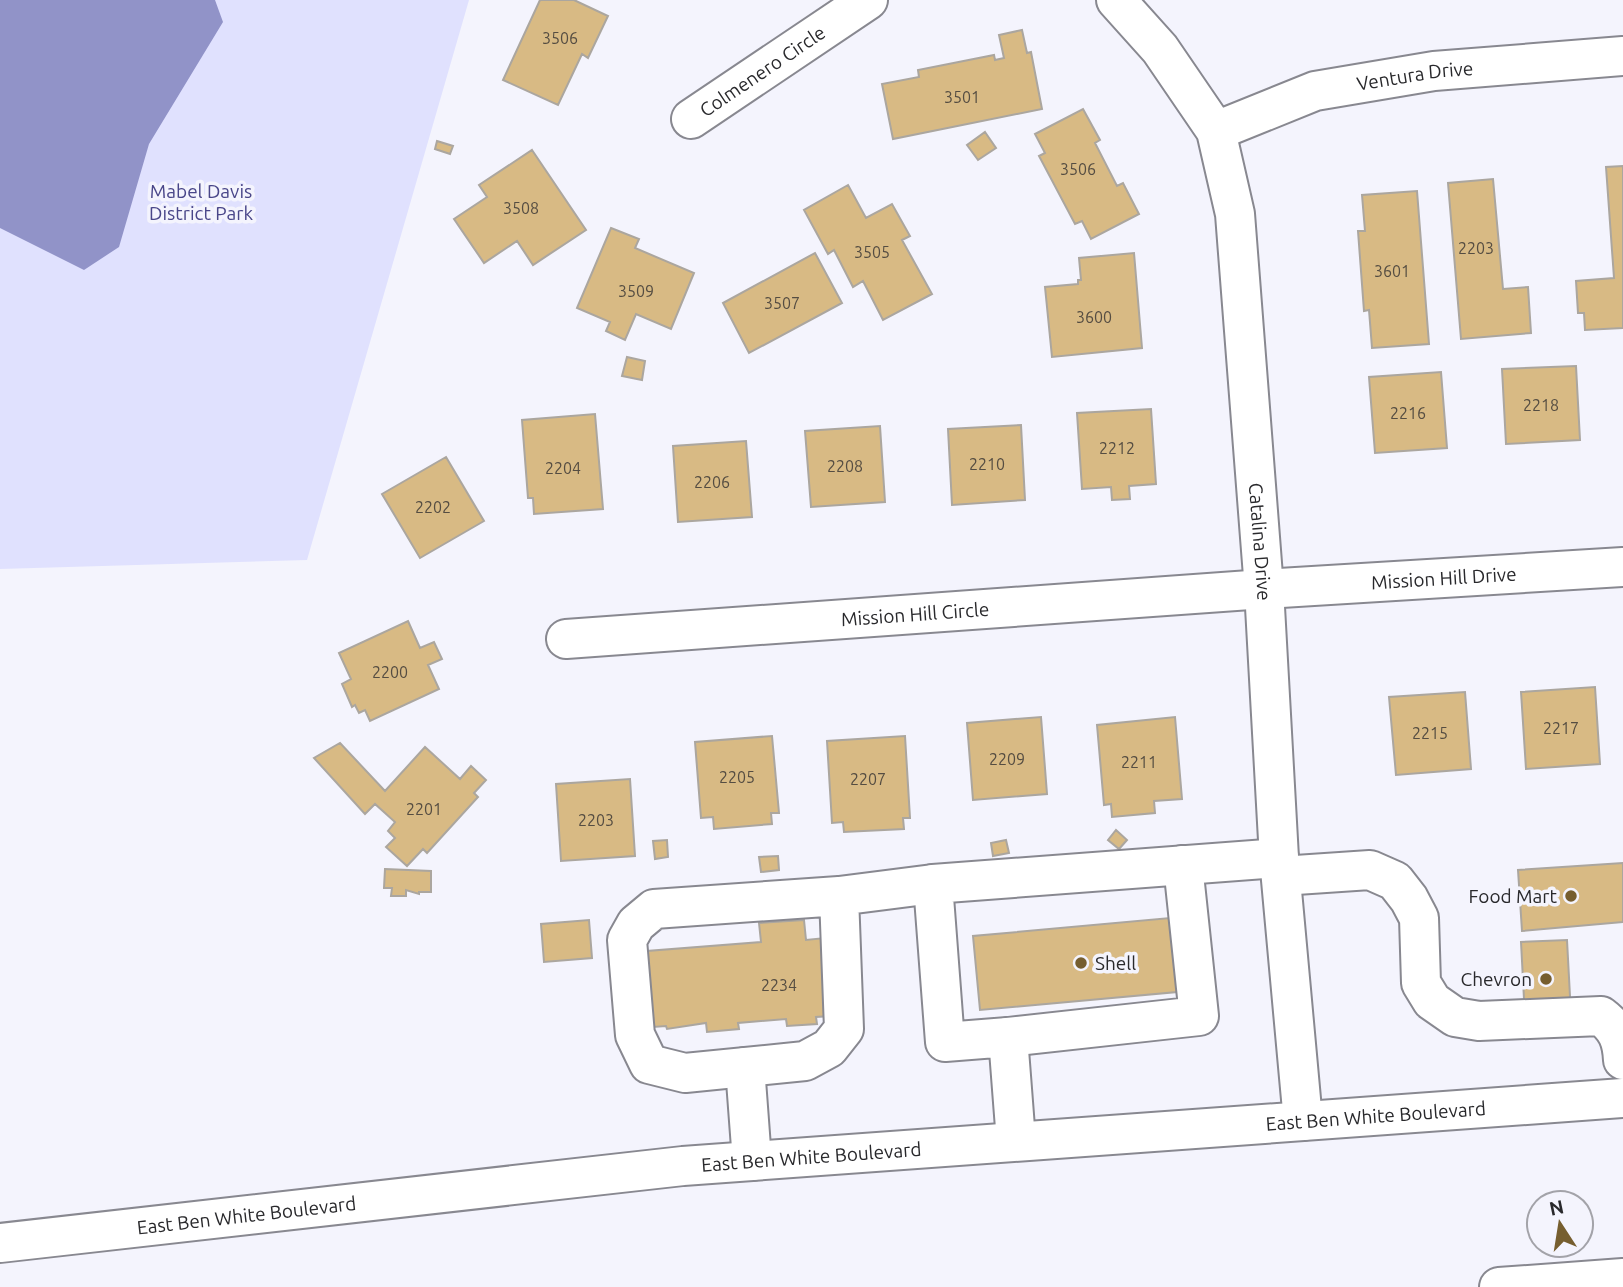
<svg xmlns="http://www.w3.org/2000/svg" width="1623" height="1287" viewBox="0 0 1623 1287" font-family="Ubuntu,sans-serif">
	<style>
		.green { fill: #e0e1fe }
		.water { fill: #9193c8 }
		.building { fill: #d8ba84; stroke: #aba69f; stroke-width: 2 }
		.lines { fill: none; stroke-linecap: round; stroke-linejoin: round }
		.minor-casing { stroke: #888890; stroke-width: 42 }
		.major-casing { stroke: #888890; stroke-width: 42 }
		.highway-casing { stroke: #888890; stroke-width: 42 }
		.minor { stroke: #fff; stroke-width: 38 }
		.major { stroke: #fff; stroke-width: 38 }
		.highway { stroke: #fff; stroke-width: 38 }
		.poi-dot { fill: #765e2f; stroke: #f4f4fd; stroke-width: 2.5 }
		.labels { text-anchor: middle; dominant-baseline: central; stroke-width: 7; stroke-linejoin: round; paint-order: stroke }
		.number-label { font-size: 16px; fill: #554d42 }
		.street-label { font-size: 19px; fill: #29292c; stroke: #f4f4fd }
		.park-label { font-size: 19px; fill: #494689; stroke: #f4f4fd }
		.poi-label { font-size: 19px; fill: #29292c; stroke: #f4f4fd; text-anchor: end }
	</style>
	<rect width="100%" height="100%" fill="#f4f4fd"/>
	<!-- green -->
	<path class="green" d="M0,0H469L307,560L0,569Z"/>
	<!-- water -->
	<path class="water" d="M0,0H215L223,22L149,144L119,247L84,270L0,228Z"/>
	<!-- building -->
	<path class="building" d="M540,0H574L608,16L588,58L582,54L558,105L503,80Z
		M1022,30L1027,53L1031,52L1042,109L893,139L882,84L919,77L918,70L994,55L995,60L1004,58L999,35Z
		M1083,109L1100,140L1095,143L1117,186L1123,183L1139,214L1091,239L1082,221L1075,224L1039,156L1045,153L1035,134Z
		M985,132L996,148L978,160L967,145Z
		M437,141L453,146L450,154L435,149Z
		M532,150L586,230L533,265L517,241L484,263L454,219L487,197L479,185Z
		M1623,166V328L1585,330L1584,313H1578L1576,281L1614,278L1606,167Z
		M1493,179L1503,289L1528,287L1531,333L1461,339L1448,183Z
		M848,185L866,218L892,204L910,236L902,240L932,294L883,320L863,281L853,287L834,250L828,254L804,210Z
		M1417,191L1429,344L1372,348L1369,310L1364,311L1358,231H1365L1362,195Z
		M611,228L639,239L635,248L694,273L671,329L636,314L625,340L606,331L610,322L577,308Z
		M815,253L842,303L749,353L723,303Z
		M1134,253L1142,348L1052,357L1045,287L1078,284V280H1081L1079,258Z
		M627,357L645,361L642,380L622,376Z
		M1576,366L1580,440L1506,444L1502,369Z
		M1441,372L1447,448L1375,453L1369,377Z
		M1151,409L1156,484L1129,486L1130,499L1112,500L1111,487L1082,489L1077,413Z
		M595,414L603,509L534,514L533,498H528L522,420Z
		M1021,425L1025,500L952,505L948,429Z
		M880,426L885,502L811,507L805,431Z
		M746,441L752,517L678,522L673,446Z
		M446,457L484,521L420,558L382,494Z
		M408,621L420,648L434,642L442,659L428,665L439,689L370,721L365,710L359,713L355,705L352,707L342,684L351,679L339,653Z
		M1595,687L1600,764L1526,769L1521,692Z
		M1465,692L1471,769L1396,775L1389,697Z
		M1041,717L1047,794L973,800L967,723Z
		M1175,717L1182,799L1154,801L1155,813L1112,817L1111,804L1104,805L1097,725Z
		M772,736L779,813H771L772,824L714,829L713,817L701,818L695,742Z
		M905,736L910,818H903L904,829L844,832L843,822L832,823L827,741Z
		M340,743L385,791L425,747L460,779L471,766L486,780L474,793L478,797L427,853L423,849L407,866L386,847L395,838L388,831L395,822L375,804L365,814L314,758Z
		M630,779L635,856L561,861L556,784Z
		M1116,830L1127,840L1119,849L1108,840Z
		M667,840L668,857L655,859L653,841Z
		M1006,840L1009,853L993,856L991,843Z
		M778,856L779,870L761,872L759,857Z
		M1623,863V922L1522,931L1518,870Z
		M385,869L431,871V892H419V894L406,890V896H391L392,888H384Z
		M1181,917L1188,991L980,1010L973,936Z
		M589,920L592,958L544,962L541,924Z
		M804,920L806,940L825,938L831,1016L816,1017L817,1024L787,1026L786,1019L738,1023L739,1029L707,1032L706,1023L667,1029L666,1026L653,1027L647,951L761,942L759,923Z
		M1567,940L1571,1015L1525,1018L1521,942Z"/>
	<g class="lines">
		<defs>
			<g id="minor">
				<path id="s1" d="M1116,0L1160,49L1216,131L1235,214L1264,589L1279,858L1303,1121"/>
				<path id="s2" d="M691,119L868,0"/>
				<path id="s3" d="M1216,131L1315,91L1434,71L1623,56"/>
				<path id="s4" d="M566,639L1264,589L1623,567"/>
				<path d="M1281,876L1370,870L1395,881L1409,899L1419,918L1421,983L1432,1001L1455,1017L1479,1021L1601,1016C1617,1028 1622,1040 1623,1060"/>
				<path d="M839,896L844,1029L829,1048L805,1061L685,1073L649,1064L635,1035L627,940L636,924L654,909L839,896L933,884"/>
				<path d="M1008,1037L1199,1016L1183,865"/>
				<path d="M745,1067L752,1161"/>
				<path d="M1016,1141L1008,1037L945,1042L933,884L1279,858"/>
			</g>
			<g id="major">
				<path id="s5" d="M0,1243L683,1166L1623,1098"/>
			</g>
			<path id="highway" d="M1499,1287L1623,1278"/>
		</defs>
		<!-- minor casing -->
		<use href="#minor" class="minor-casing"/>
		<!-- major casing -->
		<use href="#major" class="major-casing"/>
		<!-- highway casing -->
		<use href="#highway" class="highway-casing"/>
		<!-- minor -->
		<use href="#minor" class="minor"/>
		<!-- major -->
		<use href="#major" class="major"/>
		<!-- highway -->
		<use href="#highway" class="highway"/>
	</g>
	<!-- markers -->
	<g class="poi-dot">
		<circle cx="1571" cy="896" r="7"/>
		<circle cx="1081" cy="963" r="7"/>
		<circle cx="1546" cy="979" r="7"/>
	</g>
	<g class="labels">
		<!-- number labels -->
		<g class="number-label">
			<text x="560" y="38">3506</text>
			<text x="962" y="97">3501</text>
			<text x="1078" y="169">3506</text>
			<text x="521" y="208">3508</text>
			<text x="1476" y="248">2203</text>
			<text x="872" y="252">3505</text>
			<text x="1392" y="271">3601</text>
			<text x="636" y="291">3509</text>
			<text x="782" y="303">3507</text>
			<text x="1094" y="317">3600</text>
			<text x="1541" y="405">2218</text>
			<text x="1408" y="413">2216</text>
			<text x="1117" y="448">2212</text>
			<text x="987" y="464">2210</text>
			<text x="845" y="466">2208</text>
			<text x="563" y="468">2204</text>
			<text x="712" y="482">2206</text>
			<text x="433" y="507">2202</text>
			<text x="390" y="672">2200</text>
			<text x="1561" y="728">2217</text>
			<text x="1430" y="733">2215</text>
			<text x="1007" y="759">2209</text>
			<text x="1139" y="762">2211</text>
			<text x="737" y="777">2205</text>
			<text x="868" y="779">2207</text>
			<text x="424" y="809">2201</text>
			<text x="596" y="820">2203</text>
			<text x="779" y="985">2234</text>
		</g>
		<!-- street labels -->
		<g class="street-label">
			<text stroke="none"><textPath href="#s2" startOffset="86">Colmenero Circle</textPath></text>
			<text stroke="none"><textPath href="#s3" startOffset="208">Ventura Drive</textPath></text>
			<text stroke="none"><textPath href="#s1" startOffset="579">Catalina Drive</textPath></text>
			<text stroke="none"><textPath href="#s4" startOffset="880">Mission Hill Drive</textPath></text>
			<text stroke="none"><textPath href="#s4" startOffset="350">Mission Hill Circle</textPath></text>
			<text stroke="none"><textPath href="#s5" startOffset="1382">East Ben White Boulevard</textPath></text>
			<text stroke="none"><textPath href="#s5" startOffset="816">East Ben White Boulevard</textPath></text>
			<text stroke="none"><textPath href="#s5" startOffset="248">East Ben White Boulevard</textPath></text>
		</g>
		<!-- park labels -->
		<g class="park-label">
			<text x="201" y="191">Mabel Davis<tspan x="201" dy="22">District Park</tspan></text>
		</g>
		<!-- poi labels -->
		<g class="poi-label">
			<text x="1557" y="896">Food Mart</text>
			<text x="1095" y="963" text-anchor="start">Shell</text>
			<text x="1532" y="979">Chevron</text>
		</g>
	</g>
	<!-- north arrow -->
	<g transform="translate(1560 1224) rotate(348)"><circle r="33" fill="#f4f4fd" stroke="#a3a3a9" stroke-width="2"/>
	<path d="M0-5L12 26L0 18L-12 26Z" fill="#765e2f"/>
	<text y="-10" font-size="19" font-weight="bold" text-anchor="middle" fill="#29292c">N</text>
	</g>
</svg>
